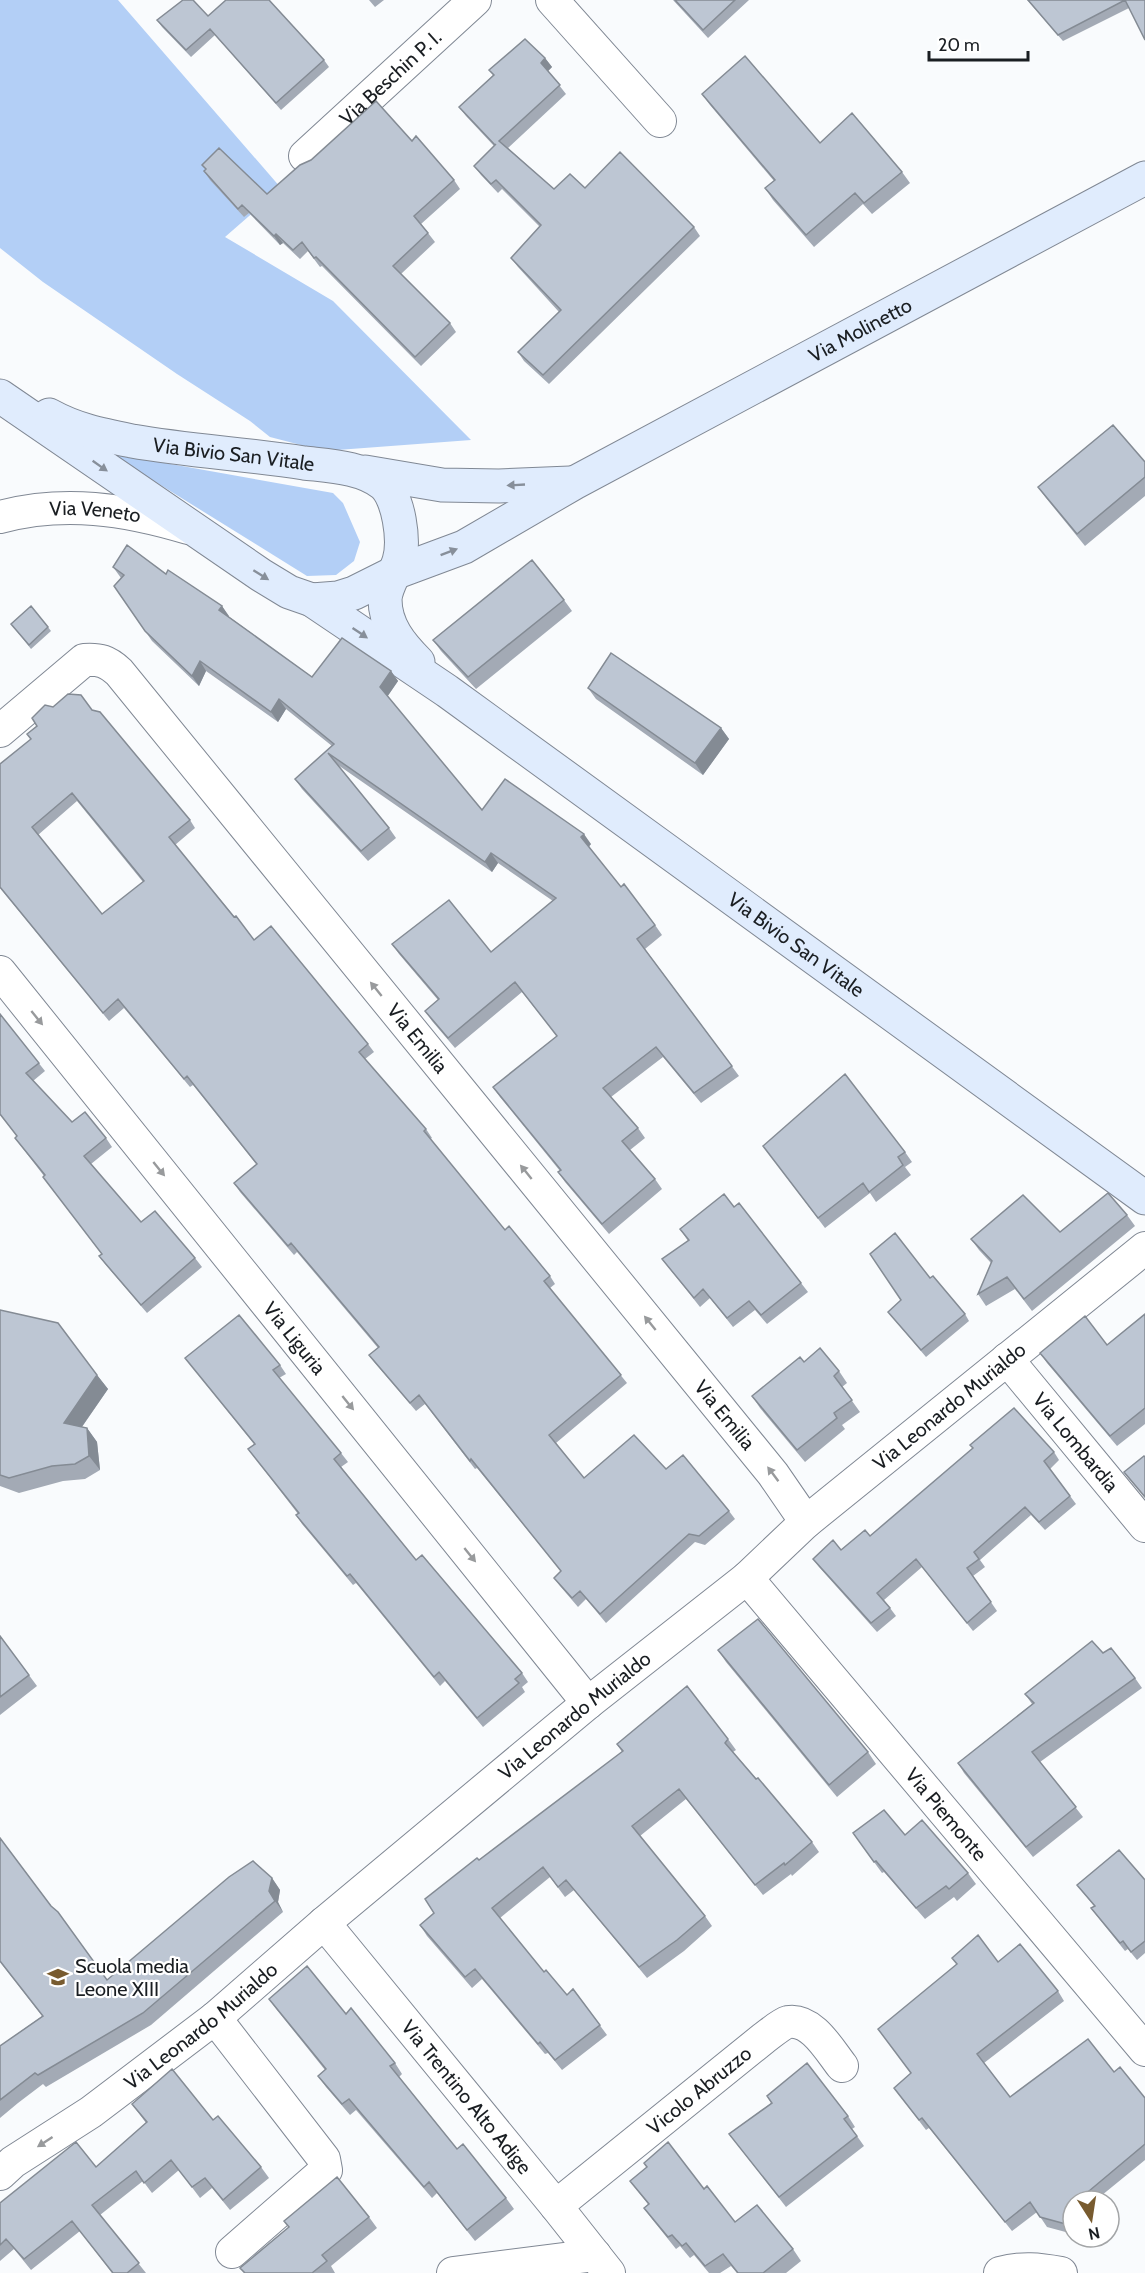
<svg xmlns="http://www.w3.org/2000/svg" width="1145" height="2273" viewBox="0 0 1145 2273" font-family="Cabin,sans-serif">
	<style>
		.green { fill: #b3cff6 }
		.lines { fill: none; stroke-linecap: round; stroke-linejoin: round }
		.street-casing { stroke: #808894; stroke-width: 34 }
		.secondary-casing { stroke: #808894; stroke-width: 35 }
		.street { stroke: #fff; stroke-width: 32 }
		.secondary { stroke: #e0ecfd; stroke-width: 33 }
		.wall { fill: #a3aab5; fill-rule: evenodd }
		.shaded-wall { fill: #848b94 }
		.building { fill: #bdc6d3; stroke: #848b94; stroke-width: 1.5; fill-rule: evenodd }
		.oneway { fill: #878f9a }
		.oneway2 { fill: #989a9c }
		.labels { text-anchor: middle; dominant-baseline: central; stroke-width: 4.5; stroke-linejoin: round; paint-order: stroke }
		.street-label { font-size: 20px; fill: #1a1e22; stroke: #fff }
		.poi-label { font-size: 20px; fill: #1a1e22; stroke: #fff; text-anchor: start }
	</style>
	<rect width="100%" height="100%" fill="#f9fbfd"/>
	<!-- green -->
	<path class="green" d="M0,0H118L281,188L225,237L333,301L471,440L324,451L270,437L250,421L177,374L43,282L0,248Z
		M109,453L333,493L343,503L360,542L354,561L336,575L307,576Z"/>
	<g class="lines">
		<defs>
			<g id="street">
				<path d="M552,0L660,121"/>
				<path id="s1" d="M305,156L475,0"/>
				<path id="s2" d="M0,517C64,500 125,509 188,528"/>
				<path id="s3" d="M0,731L84,660C100,659 107,661 119,672L773,1474L806,1522"/>
				<path id="s4" d="M0,972L588,1703"/>
				<path id="s5" d="M1007,1359L1145,1526"/>
				<path id="s6" d="M747,1578L1145,2050"/>
				<path id="s7" d="M324,1923L556,2206L609,2273"/>
				<path d="M215,2018L324,2159L326,2170L232,2252"/>
				<path id="s8" d="M0,2174L13,2162L91,2112L215,2018L324,1923L588,1703L747,1578L806,1522L1145,1248"/>
				<path id="s9" d="M556,2206L764,2038C771,2033 781,2024 788,2022C812,2018 830,2051 842,2066"/>
				<path d="M453,2273L595,2255"/>
				<path d="M1000,2273C1022,2267 1039,2269 1061,2273"/>
			</g>
			<g id="secondary">
				<path id="s10" d="M0,396L261,575L289,592L312,600L447,691L1145,1198"/>
				<path id="s11" d="M49,415C76,430 102,435 132,441C189,451 247,454 304,463C329,466 362,467 383,484C399,497 405,541 399,561C395,574 386,586 385,599C385,626 401,645 418,662"/>
				<path d="M365,472L442,485L499,486L570,483"/>
				<path id="s12" d="M312,600L338,598L354,593L394,573L464,547L574,483L1145,178"/>
			</g>
		</defs>
		<!-- street casing -->
		<use href="#street" class="street-casing"/>
		<!-- secondary casing -->
		<use href="#secondary" class="secondary-casing"/>
		<!-- street -->
		<use href="#street" class="street"/>
		<!-- secondary -->
		<use href="#secondary" class="secondary"/>
	</g>
	<!-- wall -->
	<path class="wall" d="M369,0H384L375,7Z
		M673,0H749L708,38Z
		M1027,0H1145L1063,41Z
		M208,16L324,60L329,67L281,110L215,35L191,57L162,27L157,20Z
		M545,58L552,67L548,71L566,94L508,148L554,189L585,188L694,227L700,236L549,384L524,361L518,352L559,312L518,267L511,258L540,227L502,189L498,193L481,175L474,166L494,146L466,116L459,107L493,75L489,70Z
		M702,94L820,143L902,172L910,183L872,214L863,204L814,247L773,200L765,188L774,181L710,105Z
		M412,141L454,180L460,189L421,224L435,242L401,274L450,323L456,332L421,366L322,266L320,267L308,251L300,259L283,243L280,245L249,213L244,217L210,180L204,171L206,169L202,165L267,194Z
		M1145,462V496L1085,546L1046,498L1038,487Z
		M113,567L166,574L222,606L228,616L312,677L391,671L398,681L387,697L482,810L591,844L589,847L621,887L655,925L662,935L645,949L739,1076L701,1103L663,1057L611,1097L638,1128L645,1138L630,1150L655,1179L662,1189L609,1234L565,1182L558,1172L560,1171L500,1097L493,1087L557,1036L522,992L455,1048L432,1021L425,1011L438,1000L399,954L392,944L491,952L553,901L498,863L492,872L338,765L389,828L396,838L368,861L302,789L295,779L332,746L286,709L278,722L206,671L199,686L152,641L114,586L121,578Z
		M564,600L572,611L476,689L441,651L433,640Z
		M11,624L48,627L51,631L31,649Z
		M588,688L721,728L729,739L703,775L596,699Z
		M53,707L92,710L190,820L195,828L175,845L254,940L368,1044L374,1052L365,1059L426,1129L432,1138L430,1139L505,1230L550,1276L555,1284L550,1288L627,1383L556,1443L584,1478L666,1469L729,1511L735,1519L705,1545L695,1542L606,1623L586,1599L578,1607L560,1586L554,1578L561,1571L477,1468L475,1469L425,1404L416,1411L375,1363L369,1355L378,1348L297,1252L294,1255L240,1192L234,1183L257,1165L193,1085L190,1087L124,1008L109,1021L0,888V764L31,739L27,734L37,726ZM77,801L143,882L102,914L38,835Z
		M0,1014L45,1071L33,1081L72,1122L106,1138L112,1147L91,1164L141,1222L195,1258L202,1267L147,1313L105,1264L99,1256L102,1254L49,1185L43,1177L44,1176L21,1146L15,1138L17,1136L0,1115Z
		M763,1146L905,1152L912,1162L905,1167L911,1175L876,1202L870,1193L825,1228Z
		M734,1207L801,1283L808,1292L767,1324L755,1310L733,1327L710,1298L700,1307L662,1259L688,1241L680,1229Z
		M1127,1215L1135,1226L1032,1311L1015,1289L986,1306L978,1294L991,1263L979,1250L971,1239L1060,1232Z
		M930,1278L965,1314L969,1321L926,1357L888,1312Z
		M0,1310L97,1375L108,1389L82,1427L87,1428L97,1442L100,1470L85,1479L63,1481L19,1493L0,1486Z
		M1145,1314V1424L1117,1446L1047,1363L1040,1353L1107,1345Z
		M185,1358L280,1365L286,1374L279,1378L341,1453L348,1462L341,1467L416,1560L522,1673L528,1682L522,1687L525,1692L483,1727L445,1681L440,1686L356,1583L353,1585L302,1524L296,1515L298,1514L248,1449L254,1444Z
		M804,1362L839,1371L847,1383L842,1387L860,1412L842,1425L845,1429L805,1462L760,1408L752,1396Z
		M1054,1452L1059,1460L1050,1469L1076,1504L1045,1530L1031,1515L980,1560L985,1567L973,1576L997,1611L973,1631L922,1567L884,1600L896,1616L877,1632L819,1567L813,1559L841,1550Z
		M0,1636L37,1686L0,1715Z
		M718,1650L868,1752L876,1764L837,1797L726,1662Z
		M1103,1653L1135,1678L1142,1688L1040,1762L1083,1817L1033,1857L964,1773L958,1763L1032,1704L1025,1694Z
		M728,1739L736,1750L733,1752L812,1842L819,1852L792,1876L791,1874L763,1895L686,1799L640,1836L705,1916L712,1926L684,1951L647,1978L574,1890L565,1897L550,1877L500,1918L544,1972L567,1995L573,1989L607,2035L562,2070L548,2053L545,2054L482,1979L472,1988L427,1936L420,1925L434,1913L479,1860L622,1752L617,1744Z
		M853,1833L905,1835L968,1873L976,1884L957,1901L954,1897L925,1919L884,1872L882,1873Z
		M0,1838L107,1980L272,1878L280,1890L278,1902L283,1912L151,2025L46,2087L43,2084L18,2103L0,2118V2046L42,2016L0,1962Z
		M1145,1880V1953L1137,1960L1128,1949L1125,1951L1097,1916L1091,1908L1094,1906L1077,1885Z
		M998,1962L1058,1991L1064,2001L984,2063L1010,2097L1114,2072L1145,2098V2160L1096,2200L1073,2201V2234L1047,2227L1037,2212L1012,2231L929,2128L926,2130L894,2088L911,2073Z
		M269,1999L346,2014L395,2063L402,2074L399,2077L457,2149L506,2198L514,2209L475,2241L437,2193L432,2198L356,2110L350,2115L326,2087L318,2076L325,2070L277,2010Z
		M767,2096L848,2116L855,2127L852,2129L864,2146L786,2207L729,2134L771,2103Z
		M132,2104L213,2120L261,2167L269,2178L230,2210L212,2188L200,2198L179,2170L152,2193L143,2181L100,2215L146,2273H112L80,2231L31,2270L14,2249L0,2261V2203L96,2167L146,2123Z
		M630,2181L704,2189L735,2222L793,2249L801,2261L786,2273H737L731,2266L720,2273H709L694,2255L690,2258L680,2246L676,2249L652,2219L644,2208L648,2204Z
		M369,2217L377,2228L331,2266L335,2273H244L240,2268L288,2228Z"/>
	<!-- shaded-wall -->
	<path class="shaded-wall" d="M545,58L552,67L547,72L541,63Z
		M276,234L283,243L280,245L274,236Z
		M222,606L229,616L226,620L219,610Z
		M200,661L206,671L199,686L192,676Z
		M391,671L398,681L387,697L380,687Z
		M279,699L286,709L278,722L271,712Z
		M721,728L729,739L703,775L695,763Z
		M584,834L591,844L588,847L581,837Z
		M491,853L498,863L492,872L485,862Z
		M97,1375L108,1389L74,1438L64,1423Z
		M87,1428L97,1442L100,1470L89,1456Z
		M272,1878L280,1890L278,1902L283,1912L275,1901L269,1891Z"/>
	<!-- building -->
	<path class="building" d="M183,0H193L208,16L226,0H269L324,60L276,103L210,29L186,50L157,20Z
		M675,0H735L703,30Z
		M1028,0H1145V40L1125,0L1058,35Z
		M525,39L545,58L541,63L560,85L499,141L554,189L570,174L585,188L620,152L694,227L543,375L518,352L561,310L511,258L541,225L496,180L491,184L474,166L496,144L495,145L459,107L494,75L489,70Z
		M745,56L820,143L852,113L902,172L864,203L855,193L806,235L765,188L775,180L702,94Z
		M376,101L412,141L416,136L454,180L414,216L428,233L393,266L450,323L415,357L316,257L314,258L302,242L293,250L276,234L274,236L242,205L238,209L204,171L206,169L202,165L219,148L267,194L300,165L311,160Z
		M1113,425L1145,462V477L1077,534L1038,487Z
		M127,545L166,574L168,570L222,606L219,610L312,677L342,638L391,671L380,687L482,810L505,779L584,834L581,837L621,887L624,884L655,925L637,939L732,1066L694,1093L656,1047L603,1088L638,1128L622,1141L655,1179L602,1224L558,1172L561,1170L493,1087L557,1036L515,982L448,1038L425,1011L439,999L392,944L449,900L491,952L556,898L491,853L485,862L328,753L389,828L361,851L295,779L334,744L279,699L271,712L200,661L192,676L145,631L114,586L124,575L113,567Z
		M532,560L564,600L468,677L433,640Z
		M31,606L48,627L29,645L11,624Z
		M611,653L721,728L695,763L588,688Z
		M68,694L81,695L92,710L100,712L190,820L169,837L234,917L236,916L254,940L271,926L368,1044L359,1052L426,1129L424,1131L505,1230L509,1226L550,1276L544,1281L621,1375L549,1435L584,1478L634,1435L666,1469L683,1455L729,1511L699,1536L689,1534L600,1614L580,1591L572,1598L554,1578L561,1571L471,1459L470,1461L419,1395L410,1403L369,1355L379,1347L291,1243L288,1246L234,1183L257,1164L187,1076L184,1079L118,999L103,1013L0,887V764L31,739L27,734L37,726L32,718L45,705L53,707ZM72,793L144,881L102,914L32,827Z
		M0,1014L39,1063L26,1073L72,1122L85,1112L106,1138L84,1156L141,1222L155,1211L195,1258L141,1305L99,1256L102,1254L43,1177L45,1175L15,1138L17,1136L0,1114Z
		M845,1074L905,1152L898,1157L903,1165L869,1192L863,1183L818,1218L763,1146Z
		M1108,1193L1127,1215L1024,1299L1007,1277L978,1294L992,1261L971,1239L1023,1195L1060,1232Z
		M724,1194L734,1207L739,1203L801,1283L761,1315L749,1301L727,1318L703,1289L694,1298L662,1259L689,1240L680,1229Z
		M895,1233L930,1278L933,1276L965,1314L921,1350L888,1312L901,1300L870,1254Z
		M0,1310L58,1323L97,1375L64,1423L87,1428L89,1456L75,1464L52,1466L9,1478L0,1475Z
		M1145,1314V1408L1110,1436L1040,1353L1085,1316L1107,1345Z
		M239,1315L280,1365L273,1370L341,1453L334,1459L416,1560L422,1555L522,1673L515,1679L519,1683L477,1718L439,1672L434,1677L350,1574L347,1576L296,1515L299,1513L248,1449L255,1444L185,1358Z
		M820,1348L839,1371L834,1376L852,1400L834,1413L837,1418L797,1450L752,1396L800,1357L804,1362Z
		M1014,1408L1054,1452L1044,1461L1070,1496L1039,1522L1025,1507L974,1552L979,1559L967,1568L991,1602L967,1623L916,1559L877,1593L890,1608L871,1623L813,1559L833,1540L841,1550L865,1530L870,1536L973,1448L970,1445Z
		M1144,1456L1145,1457V1497L1124,1472Z
		M758,1619L868,1752L829,1785L718,1650Z
		M0,1636L29,1675L0,1697Z
		M1092,1641L1103,1653L1111,1648L1135,1678L1032,1752L1076,1807L1026,1847L958,1763L1034,1703L1025,1694Z
		M687,1686L728,1739L725,1743L756,1779L758,1778L812,1842L785,1865L784,1863L755,1885L679,1789L632,1826L705,1916L677,1940L639,1967L566,1880L558,1887L543,1867L492,1908L544,1972L546,1970L567,1995L573,1989L600,2025L555,2060L540,2042L538,2044L475,1969L465,1977L420,1925L434,1913L425,1899L477,1858L479,1860L623,1751L617,1744Z
		M884,1810L905,1835L922,1820L968,1873L949,1889L946,1886L916,1908L876,1861L874,1862L853,1833Z
		M0,1838L51,1906L58,1912L107,1980L229,1877L253,1861L272,1878L269,1891L275,1901L143,2013L38,2075L35,2073L0,2100V2046L43,2016L0,1961Z
		M1119,1850L1145,1880V1941L1131,1952L1123,1941L1120,1943L1091,1908L1095,1906L1077,1885Z
		M978,1935L998,1962L1020,1944L1058,1991L977,2054L1010,2097L1088,2039L1114,2072L1120,2067L1145,2098V2144L1089,2191L1097,2201H1073V2226L1040,2217L1030,2202L1005,2222L922,2118L919,2120L894,2088L911,2073L878,2029L957,1964L952,1958Z
		M307,1966L346,2014L351,2008L395,2063L390,2066L457,2149L463,2144L506,2198L467,2230L429,2182L424,2187L349,2099L342,2104L318,2076L326,2069L269,1999Z
		M807,2063L848,2116L844,2119L857,2136L779,2197L729,2134L772,2103L767,2096Z
		M172,2069L213,2120L218,2116L261,2167L223,2200L205,2178L192,2187L171,2160L144,2183L136,2171L92,2205L139,2263L127,2273H113L72,2221L24,2259L6,2239L0,2245V2203L76,2142L96,2167L147,2122L132,2104Z
		M668,2142L704,2189L707,2186L735,2222L757,2205L793,2249L763,2273H738L723,2254L705,2266L686,2243L682,2246L672,2235L668,2237L644,2208L649,2204L630,2181L647,2167L644,2163Z
		M337,2177L369,2217L322,2255L327,2261L312,2273H245L240,2268L289,2227L284,2221Z"/>
	<!-- one-way arrows -->
	<defs><path id="oneway-solid" d="M-6-.8H1V-3.2L6.5 0L1 3.2V.8H-6Z" transform="scale(1.5)"/></defs>
	<g class="oneway">
		<use href="#oneway-solid" transform="translate(100 466) rotate(35)"/>
		<use href="#oneway-solid" transform="translate(516 485) rotate(177)"/>
		<use href="#oneway-solid" transform="translate(449 552) rotate(-21)"/>
		<use href="#oneway-solid" transform="translate(261 575) rotate(32)"/>
		<use href="#oneway-solid" transform="translate(360 633) rotate(34)"/>
	</g>
	<g class="oneway2">
		<use href="#oneway-solid" transform="translate(376 989) rotate(-129)"/>
		<use href="#oneway-solid" transform="translate(37 1018) rotate(51)"/>
		<use href="#oneway-solid" transform="translate(159 1169) rotate(51)"/>
		<use href="#oneway-solid" transform="translate(526 1172) rotate(-129)"/>
		<use href="#oneway-solid" transform="translate(650 1323) rotate(-129)"/>
		<use href="#oneway-solid" transform="translate(348 1403) rotate(51)"/>
		<use href="#oneway-solid" transform="translate(773 1474) rotate(-127)"/>
		<use href="#oneway-solid" transform="translate(470 1555) rotate(51)"/>
		<use href="#oneway-solid" transform="translate(45 2142) rotate(147)"/>
	</g>
	<!-- icons -->
	<defs>
		<symbol id="school-bare" viewBox="-9 -9 18 18"><path d="M0-5L7-2L0 1L-7-2ZM-4 1L0 2.5L4 1V4Q0 6-4 4Z" fill="#785b2f" stroke="#fff" stroke-width="2.5" paint-order="stroke"/></symbol>
	</defs>
	<g fill-rule="evenodd">
		<use href="#school-bare" x="43" y="1962" width="30" height="30"/>
	</g>
	<g class="labels">
		<!-- street labels -->
		<g class="street-label">
			<text stroke="none"><textPath href="#s1" startOffset="116">Via Beschin P. I.</textPath></text>
			<text stroke="none"><textPath href="#s12" startOffset="614">Via Molinetto</textPath></text>
			<text stroke="none"><textPath href="#s11" startOffset="190">Via Bivio San Vitale</textPath></text>
			<text stroke="none"><textPath href="#s2" startOffset="96">Via Veneto</textPath></text>
			<text stroke="none"><textPath href="#s10" startOffset="968">Via Bivio San Vitale</textPath></text>
			<text stroke="none"><textPath href="#s3" startOffset="621">Via Emilia</textPath></text>
			<text stroke="none"><textPath href="#s4" startOffset="470">Via Liguria</textPath></text>
			<text stroke="none"><textPath href="#s8" startOffset="1222">Via Leonardo Murialdo</textPath></text>
			<text stroke="none"><textPath href="#s3" startOffset="1107">Via Emilia</textPath></text>
			<text stroke="none"><textPath href="#s5" startOffset="108">Via Lombardia</textPath></text>
			<text stroke="none"><textPath href="#s8" startOffset="736">Via Leonardo Murialdo</textPath></text>
			<text stroke="none"><textPath href="#s6" startOffset="309">Via Piemonte</textPath></text>
			<text stroke="none"><textPath href="#s8" startOffset="250">Via Leonardo Murialdo</textPath></text>
			<text stroke="none"><textPath href="#s9" startOffset="184">Vicolo Abruzzo</textPath></text>
			<text stroke="none"><textPath href="#s7" startOffset="225">Via Trentino Alto Adige</textPath></text>
		</g>
		<!-- poi labels -->
		<g class="poi-label">
			<text x="75" y="1966">Scuola media<tspan x="75" dy="23">Leone XIII</tspan></text>
		</g>
	</g>
	<!-- north arrow -->
	<g transform="translate(1091 2219) rotate(168)"><circle r="28" fill="#ffffff" stroke="#a3a5a7" stroke-width="1.5"/>
	<path d="M0-4.5L10 22L0 15L-10 22Z" fill="#785b2f"/>
	<text y="-9" font-size="16" font-weight="bold" text-anchor="middle" fill="#1a1e22">N</text>
	</g>
	<!-- scale -->
	<path d="M929 51v9h99v-9" fill="none" stroke="#1a1e22" stroke-width="3"/>
	<text x="938" y="51" font-size="18" fill="#1a1e22" stroke="#ffffff" stroke-width="4.5" paint-order="stroke">20 m</text>
</svg>
